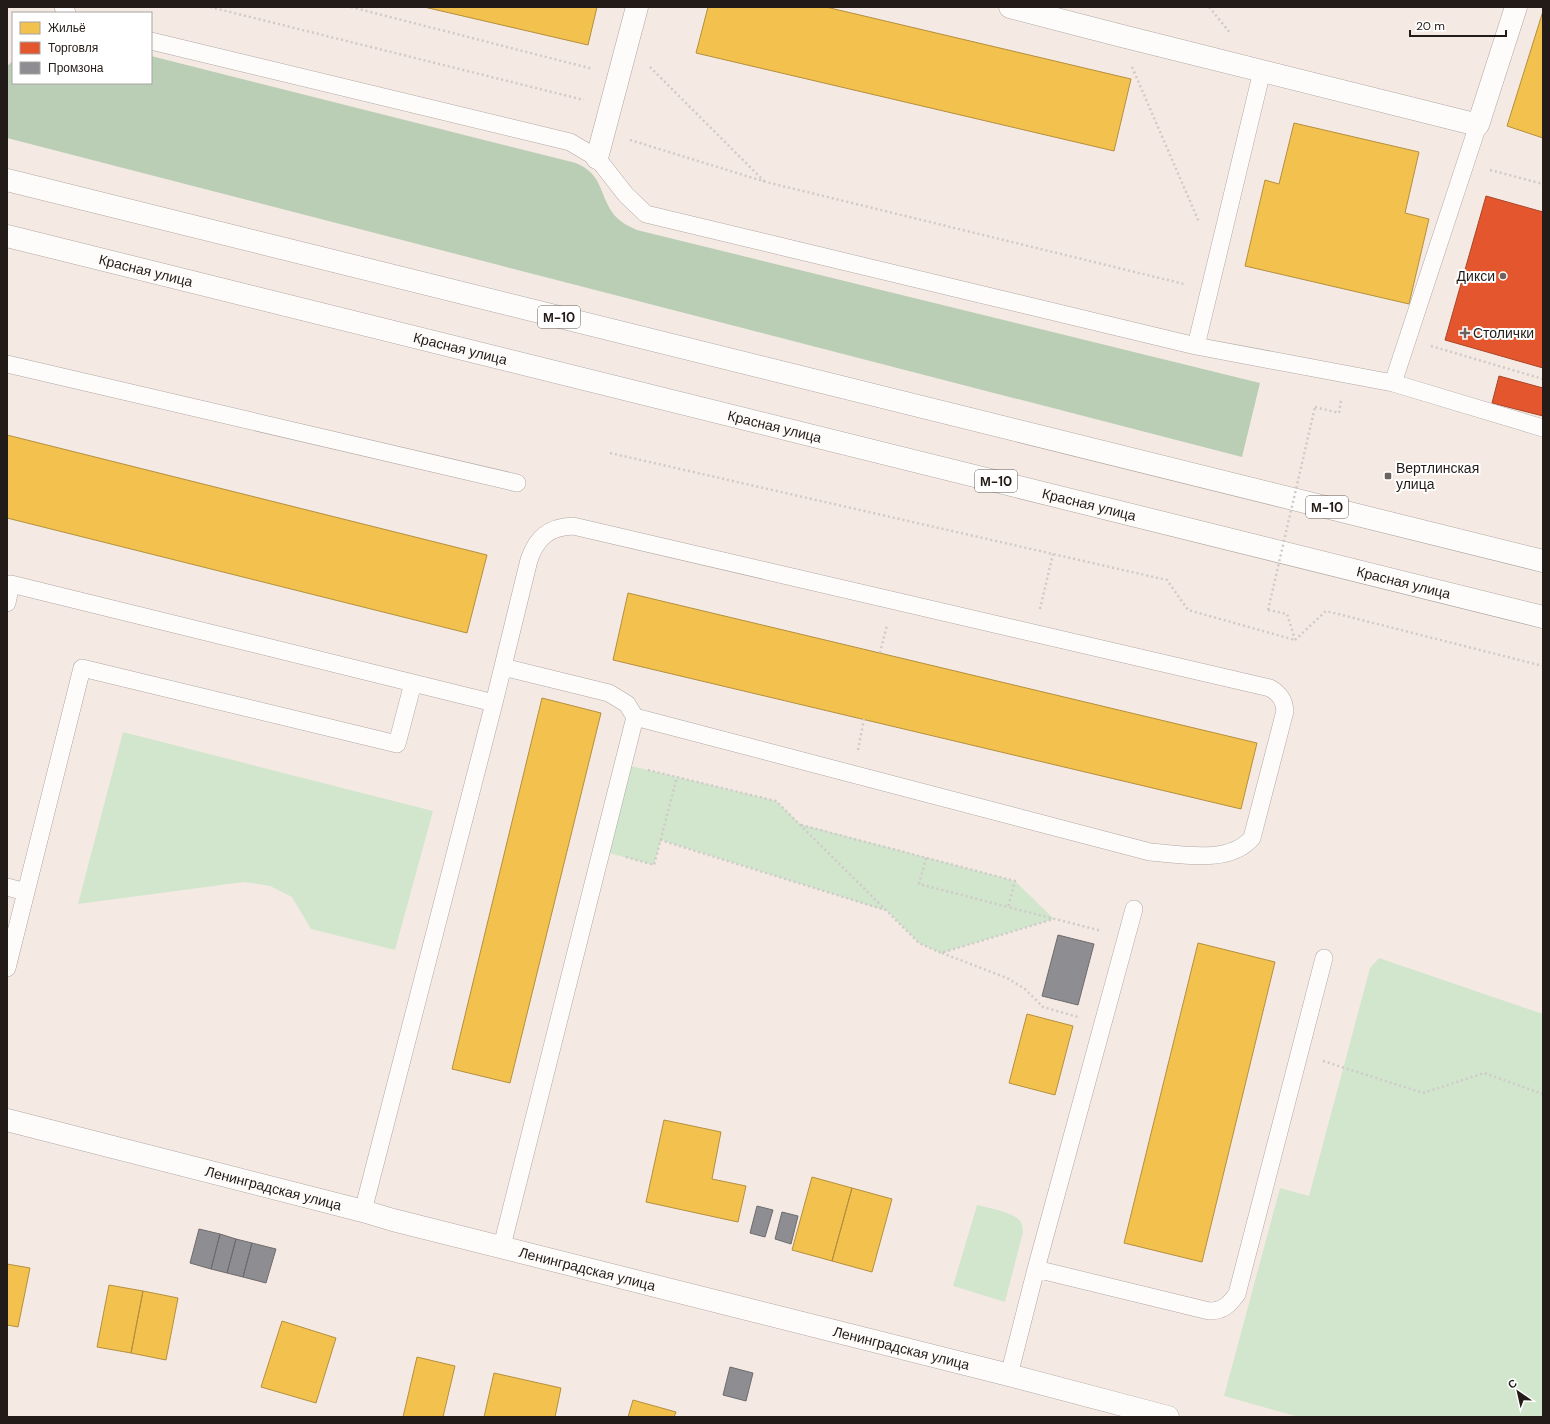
<svg xmlns="http://www.w3.org/2000/svg" width="1550" height="1424" viewBox="0 0 1550 1424" font-family="'DM Sans',sans-serif">
	<style>
		.green { fill: #d2e6ce }
		.forest { fill: #b9ceb5 }
		.homes { fill: #f2c14e; stroke: #b48f3e }
		.shops { fill: #e4572e; stroke: #aa4527 }
		.industry { fill: #8d8d92; stroke: #6d6b6d }
		.lines { fill: none; stroke-linecap: round; stroke-linejoin: round }
		.service-casing { stroke: #b0a7a3; stroke-width: 18 }
		.minor-casing { stroke: #b0a7a3; stroke-width: 23 }
		.trunk-casing { stroke: #b0a7a3; stroke-width: 23 }
		.path { stroke: #cecac8; stroke-width: 2.5; stroke-dasharray: 2 3; stroke-linecap: butt }
		.service { stroke: #fefcfb; stroke-width: 17 }
		.minor { stroke: #fefcfb; stroke-width: 22 }
		.trunk { stroke: #fefcfb; stroke-width: 22 }
		.path-bridge { stroke: #cecac8; stroke-width: 2.5; stroke-dasharray: 2 3; stroke-linecap: butt }
		.poi-dot { fill: #6c635e; stroke: #fff; stroke-width: 1.5 }
		.labels { text-anchor: middle; dominant-baseline: central; stroke-width: 4; stroke-linejoin: round; paint-order: stroke }
		.shield { fill: #fff; stroke: #645f5d; stroke-width: 1 }
		.shield-label { font-size: 13px; font-weight: bold; fill: #221b17 }
		.street-label { font-size: 14px; fill: #221b17; stroke: #fff }
		.poi-label { font-size: 14px; fill: #221b17; stroke: #fff; text-anchor: start }
	</style>
	<rect width="100%" height="100%" fill="#f5eae3"/>
	<!-- green -->
	<path class="green" d="M123,732L433,811L395,950L311,929L292,897L270,886L244,882L78,904Z
		M623,764L776,801L800,824L1015,881L1054,919L941,953L919,943L887,911L661,840L654,865L601,851Z
		M1379,958L1543,1014V1417H1299L1224,1396L1280,1188L1309,1196L1370,968Z
		M977,1205C988,1208 1015,1212 1021,1222C1022,1225 1023,1229 1023,1232L1005,1302L953,1286Z"/>
	<!-- forest -->
	<path class="forest" d="M151,56L576,163C602,174 599,192 612,212C618,221 628,226 637,230L1260,383L1242,457L7,138V66L13,61V83H151Z"/>
	<!-- homes -->
	<path class="homes" d="M424,7H597L588,45Z
		M708,7H826L1131,79L1114,151L696,53Z
		M1543,11V138L1507,126Z
		M1294,123L1419,152L1405,213L1429,219L1409,304L1245,266L1265,180L1279,184Z
		M7,435L487,555L467,633L7,518Z
		M628,593L1257,743L1241,809L613,660Z
		M542,698L601,713L510,1083L452,1069Z
		M1198,943L1275,962L1202,1262L1124,1243Z
		M1027,1014L1073,1026L1055,1095L1009,1083Z
		M664,1120L721,1132L712,1179L746,1186L738,1222L646,1202Z
		M812,1177L852,1188L832,1261L792,1250Z
		M852,1188L892,1199L872,1272L832,1261Z
		M7,1264L30,1268L18,1327L7,1325Z
		M109,1285L143,1291L131,1353L97,1347Z
		M143,1291L178,1298L166,1360L131,1353Z
		M282,1321L336,1338L316,1403L261,1387Z
		M417,1357L455,1366L443,1417H403Z
		M494,1373L561,1388L555,1417H484Z
		M633,1400L676,1412L674,1417H628Z"/>
	<!-- shops -->
	<path class="shops" d="M1486,196L1543,212V368L1445,340Z
		M1499,376L1543,388V416L1492,403Z"/>
	<!-- industry -->
	<path class="industry" d="M1058,935L1094,944L1078,1005L1042,996Z
		M757,1206L773,1210L765,1237L750,1233Z
		M782,1212L798,1216L791,1244L775,1239Z
		M199,1229L220,1234L211,1269L190,1263Z
		M220,1234L236,1239L227,1273L211,1269Z
		M236,1239L252,1243L243,1277L227,1273Z
		M252,1243L276,1249L266,1283L243,1277Z
		M730,1367L753,1373L746,1401L723,1395Z"/>
	<g class="lines">
		<defs>
			<path id="service" d="M63,7L67,13
				M151,41L570,142L597,158L626,195L646,214L1196,346L1393,383L1543,428
				M1196,346L1262,71
				M7,364L517,483
				M1393,383L1478,125
				M7,603L11,584L413,683L397,744L82,668L7,968
				M413,683L494,703
				M7,887L26,892
				M363,1211L494,703L529,560C537,537 549,527 573,526L1270,688C1280,694 1284,700 1285,711L1252,838C1229,865 1180,854 1150,852L635,717L627,704L609,693L503,667
				M502,1246L635,717
				M1036,1269L1209,1311C1223,1311 1229,1305 1237,1294L1324,958
				M1009,1375L1036,1269L1134,909"/>
			<g id="minor">
				<path d="M1010,7L1118,35L1478,125L1516,7"/>
				<path d="M597,158L637,7"/>
				<path id="s1" d="M7,1120L363,1211L393,1220L1009,1375L1168,1417"/>
			</g>
			<g id="trunk">
				<path d="M7,180L1543,561"/>
				<path id="s2" d="M7,236L1543,617"/>
			</g>
		</defs>
		<!-- service casing -->
		<use href="#service" class="service-casing"/>
		<!-- minor casing -->
		<use href="#minor" class="minor-casing"/>
		<!-- trunk casing -->
		<use href="#trunk" class="trunk-casing"/>
		<!-- path -->
		<path class="path" d="M210,7L584,100
			M351,7L593,69
			M1209,7L1231,34
			M650,67L764,181
			M1132,67L1199,222
			M630,140L766,182L1184,284
			M1490,170L1543,184
			M1431,346L1543,379
			M1315,407L1339,413L1341,400
			M610,453L1167,580L1188,610L1295,640
			M1040,609L1053,554
			M1268,610L1287,614L1295,639
			M1295,640L1326,611L1543,666
			M880,653L887,625
			M858,750L864,719
			M648,770L776,801L919,943L941,953L1054,919
			M801,825L1015,881L1008,907L1102,931
			M660,840L885,910
			M626,857L654,865L677,777
			M926,858L919,884L1008,907
			M942,953L1007,978L1025,989L1043,1007L1078,1017
			M1323,1061L1423,1093L1484,1073L1543,1094"/>
		<!-- service -->
		<use href="#service" class="service"/>
		<!-- minor -->
		<use href="#minor" class="minor"/>
		<!-- trunk -->
		<use href="#trunk" class="trunk"/>
		<!-- path-bridge -->
		<path class="path-bridge" d="M1268,610L1315,407"/>
	</g>
	<!-- markers -->
	<g class="poi-dot">
		<circle cx="1503" cy="276" r="4"/>
		<path d="M1463 327h4v4h4v4h-4v4h-4v-4h-4v-4h4z"/>
		<rect x="1384" y="472" width="8" height="8" rx="2"/>
	</g>
	<g class="labels">
		<!-- shield labels -->
		<g class="shield">
			<rect x="538" y="306" width="42" height="22" rx="3"/>
			<rect x="975" y="470" width="42" height="22" rx="3"/>
			<rect x="1306" y="496" width="42" height="22" rx="3"/>
		</g>
		<g class="shield-label">
			<text x="559" y="317">М-10</text>
			<text x="996" y="481">М-10</text>
			<text x="1327" y="507">М-10</text>
		</g>
		<!-- street labels -->
		<g class="street-label">
			<text stroke="none"><textPath href="#s2" startOffset="143">Красная улица</textPath></text>
			<text stroke="none"><textPath href="#s2" startOffset="467">Красная улица</textPath></text>
			<text stroke="none"><textPath href="#s2" startOffset="791">Красная улица</textPath></text>
			<text stroke="none"><textPath href="#s2" startOffset="1115">Красная улица</textPath></text>
			<text stroke="none"><textPath href="#s2" startOffset="1439">Красная улица</textPath></text>
			<text stroke="none"><textPath href="#s1" startOffset="275">Ленинградская улица</textPath></text>
			<text stroke="none"><textPath href="#s1" startOffset="599">Ленинградская улица</textPath></text>
			<text stroke="none"><textPath href="#s1" startOffset="923">Ленинградская улица</textPath></text>
		</g>
		<!-- poi labels -->
		<g class="poi-label">
			<text x="1495" y="276" text-anchor="end">Дикси</text>
			<text x="1473" y="333">Столички</text>
			<text x="1396" y="468">Вертлинская<tspan x="1396" dy="16">улица</tspan></text>
		</g>
	</g>
	<!-- border -->
	<rect width="1550" height="1424" fill="none" stroke="#221b17" stroke-width="16"/>
	<!-- legend -->
	<rect x="12" y="12" width="140" height="72" fill="#ffffff" stroke="#a7a4a2"/>
	<rect x="20" y="22" width="20" height="12" fill="#f2c14e" stroke="#a7a4a2"/>
	<text x="48" y="32" font-size="12" fill="#221b17">Жильё</text>
	<rect x="20" y="42" width="20" height="12" fill="#e4572e" stroke="#a7a4a2"/>
	<text x="48" y="52" font-size="12" fill="#221b17">Торговля</text>
	<rect x="20" y="62" width="20" height="12" fill="#8d8d92" stroke="#a7a4a2"/>
	<text x="48" y="72" font-size="12" fill="#221b17">Промзона</text>
	<!-- north arrow -->
	<g transform="translate(1518 1392) rotate(326)" stroke="#ffffff" stroke-width="3" paint-order="stroke">
	<path d="M0-3L7 15L0 10L-7 15Z" fill="#221b17"/>
	<text y="-6" font-size="11" font-weight="bold" text-anchor="middle" fill="#221b17">С</text>
	</g>
	<!-- scale -->
	<path d="M1410 30v6h96v-6" fill="none" stroke="#221b17" stroke-width="2"/>
	<text x="1416" y="30" font-size="12" fill="#221b17" stroke="#ffffff" stroke-width="3" paint-order="stroke">20 m</text>
</svg>
